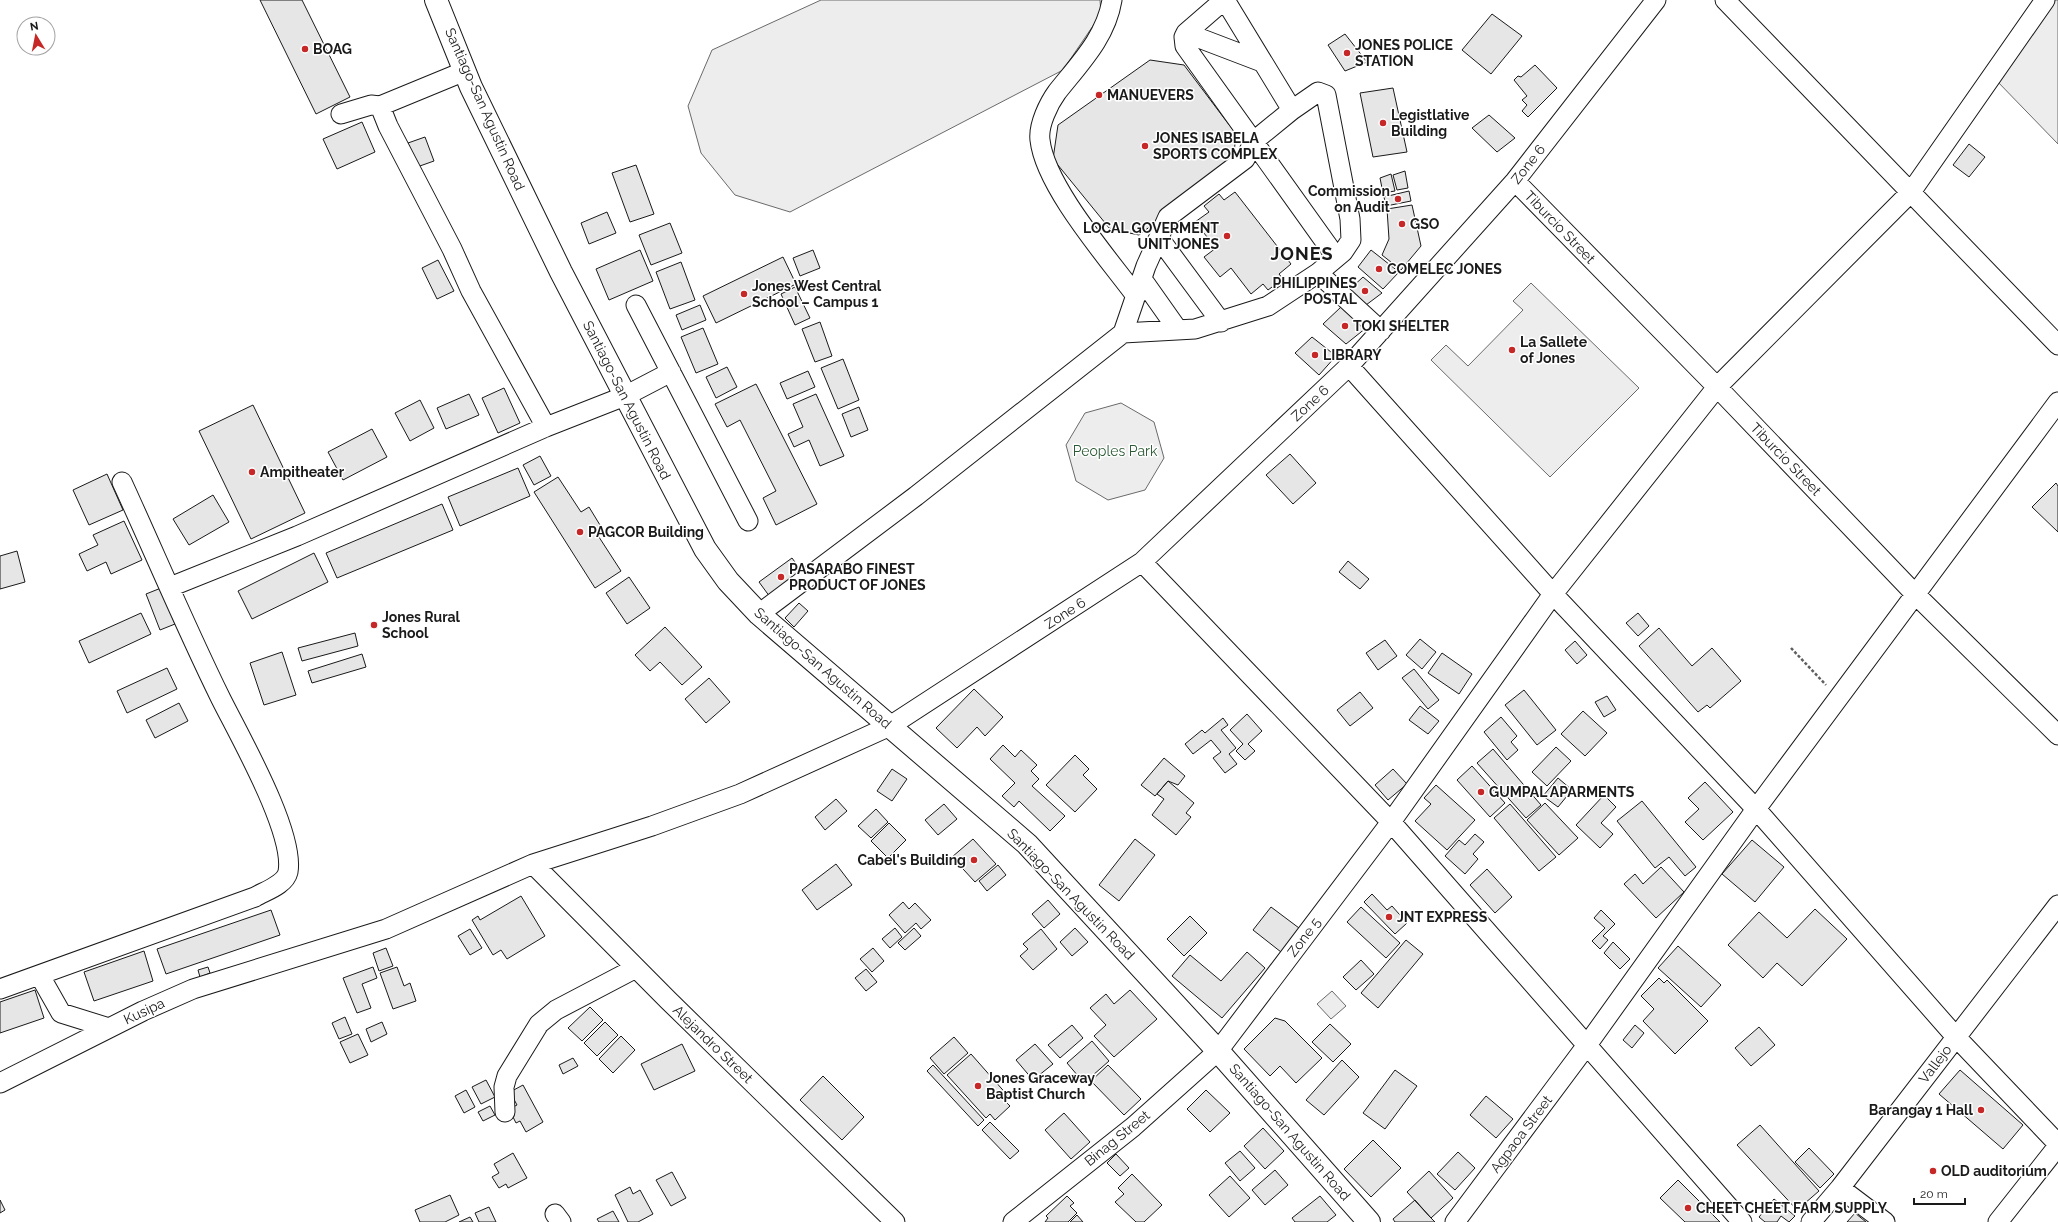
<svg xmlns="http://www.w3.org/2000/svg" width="2058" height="1222" viewBox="0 0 2058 1222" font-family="Raleway,sans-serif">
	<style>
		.built { fill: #ededed; stroke: #6a6a6a }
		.building { fill: #e6e6e6; stroke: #1a1a1a }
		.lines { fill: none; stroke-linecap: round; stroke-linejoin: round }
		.minor-casing { stroke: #1a1a1a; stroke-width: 21 }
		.major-casing { stroke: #1a1a1a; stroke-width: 24 }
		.path { stroke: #5f5f5f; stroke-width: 2.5; stroke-dasharray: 3 2; stroke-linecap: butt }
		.minor { stroke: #fff; stroke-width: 19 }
		.major { stroke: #fff; stroke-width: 22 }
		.poi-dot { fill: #c62828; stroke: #fff; stroke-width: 1.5 }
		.labels { text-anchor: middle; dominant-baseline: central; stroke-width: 3; stroke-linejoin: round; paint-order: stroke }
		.poi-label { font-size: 14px; font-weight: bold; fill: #1a1a1a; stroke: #fff; text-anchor: start }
		.street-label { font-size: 14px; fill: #1a1a1a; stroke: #fff }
		.park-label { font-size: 14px; fill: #2b5a34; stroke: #fff }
		.district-label { font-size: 18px; font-weight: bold; letter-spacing: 1px; fill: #1a1a1a; stroke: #fff }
	</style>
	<rect width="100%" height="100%" fill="#fff"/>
	<!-- built -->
	<path class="built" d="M821,0H1100L1101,14L1063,70L790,212L735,195L701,153L688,106L712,50Z
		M2053,0H2058V144L1995,79Z
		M1531,283L1639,388L1550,477L1431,360L1446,345L1468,366L1523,310L1513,301Z
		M1121,403L1154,422L1164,458L1145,490L1108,500L1076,481L1066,445L1085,413Z
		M1332,991L1346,1006L1331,1019L1317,1004Z"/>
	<!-- building -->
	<path class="building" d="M260,0H302L350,97L316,114Z
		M1492,14L1522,36L1491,74L1462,50Z
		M1345,34L1367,62L1345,71L1328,45Z
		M1150,60L1184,65L1236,134L1233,163L1139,235L1110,229L1053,159L1058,125Z
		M1535,65L1557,88L1528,117L1522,111L1527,105L1522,100L1527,96L1514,80L1518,76L1521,77Z
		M1393,88L1407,152L1373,157L1360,93Z
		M1489,115L1515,138L1497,152L1472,128Z
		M362,122L375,152L337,169L323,139Z
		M425,137L434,161L417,167L408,143Z
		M1969,144L1985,157L1969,177L1953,165Z
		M636,165L654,214L630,222L612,173Z
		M1405,171L1408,188L1397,190L1393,175Z
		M1391,174L1395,191L1383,193L1380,178Z
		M1409,191L1411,201L1386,206L1384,197Z
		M1235,192L1291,264L1279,274L1283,279L1268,290L1263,284L1251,294L1231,268L1220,277L1204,257L1216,248L1195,222L1209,212L1204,206L1219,194L1224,200Z
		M1412,205L1421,246L1401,270L1382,255L1389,239L1387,209Z
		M607,212L616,233L589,244L581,223Z
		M670,223L682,253L651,265L639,235Z
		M640,250L653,281L609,300L596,269Z
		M813,250L820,268L800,276L793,258Z
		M1371,250L1399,272L1383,289L1358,267Z
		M783,257L796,284L716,323L703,296Z
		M438,260L454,291L437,299L422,268Z
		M681,262L695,300L670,309L656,272Z
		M1363,277L1382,293L1366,305L1349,290Z
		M795,287L810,318L795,325L781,294Z
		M700,305L706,320L682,330L676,315Z
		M1341,307L1366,328L1346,344L1323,324Z
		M820,322L832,356L815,362L802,329Z
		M703,328L718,364L696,373L681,337Z
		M1312,337L1336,356L1319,375L1295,353Z
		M843,359L859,400L838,409L821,368Z
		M727,367L737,387L716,398L706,377Z
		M808,371L815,387L787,399L780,383Z
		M756,384L817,504L776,525L763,498L776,491L740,420L727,427L715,404Z
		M504,388L520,423L498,433L482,398Z
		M469,394L479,415L446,429L437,408Z
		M816,394L844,456L820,466L809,440L794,447L788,434L803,427L793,404Z
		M420,400L434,428L410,441L395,413Z
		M253,405L305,513L251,539L199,431Z
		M859,407L868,430L851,437L842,414Z
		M372,429L387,457L343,480L328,452Z
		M1290,454L1316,483L1293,504L1266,475Z
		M540,456L551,476L534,485L523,465Z
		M518,468L530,496L460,526L448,497Z
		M107,474L123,510L89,525L73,490Z
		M558,477L581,512L589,507L603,530L597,534L621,571L595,588L534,492Z
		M2056,483L2058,486V532L2032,507Z
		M213,495L229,522L189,545L173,519Z
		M442,504L453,530L337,578L326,553Z
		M124,521L142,560L111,574L106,562L87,571L79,554L98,545L93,535Z
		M17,551L25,582L0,589V556Z
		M314,553L328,582L252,619L238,591Z
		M792,558L803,573L770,597L759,582Z
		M1348,561L1369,579L1360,589L1339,572Z
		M629,577L650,608L627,624L606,593Z
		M161,588L175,624L160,630L146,594Z
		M799,603L808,611L794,627L785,618Z
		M141,613L151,634L89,663L79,641Z
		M1638,613L1649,626L1638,636L1626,623Z
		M665,627L702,667L682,685L660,662L650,671L635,655Z
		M1659,628L1692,666L1712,648L1741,681L1710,708L1707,705L1698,712L1639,646Z
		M355,633L358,646L302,661L298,648Z
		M1420,639L1436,652L1422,669L1406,655Z
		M1385,640L1397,656L1378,670L1366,653Z
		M1575,641L1587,655L1577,664L1565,650Z
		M282,652L296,695L264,705L250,663Z
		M1442,653L1472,674L1459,694L1428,673Z
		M362,654L366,667L312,683L308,671Z
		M167,668L177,689L127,713L117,691Z
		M1414,669L1439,700L1428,709L1402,678Z
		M709,678L730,702L706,723L685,699Z
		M974,689L1003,717L985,736L977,727L957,748L936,728Z
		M1524,690L1556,730L1537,745L1505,705Z
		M1360,692L1373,708L1350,726L1337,710Z
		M1607,696L1616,710L1604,717L1595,702Z
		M179,703L188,721L155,738L146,720Z
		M1420,706L1439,721L1428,734L1409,720Z
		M1583,711L1607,733L1585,756L1561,734Z
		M1247,714L1262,731L1248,744L1255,751L1245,760L1236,751L1243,744L1230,730Z
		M1501,717L1517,736L1511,742L1518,750L1507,760L1484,732Z
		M1223,718L1228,725L1221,730L1236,748L1229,754L1237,764L1225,773L1213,758L1221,752L1211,740L1193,754L1185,744L1202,730L1205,733Z
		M1003,745L1015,757L1021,750L1037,765L1031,771L1039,779L1032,786L1065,816L1050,831L1019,801L1014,807L1002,796L1015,783L990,759Z
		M1556,747L1571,761L1547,786L1532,772Z
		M1493,749L1541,805L1526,818L1477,763Z
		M1075,755L1089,769L1083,775L1097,789L1075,812L1046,785Z
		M1164,758L1185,776L1178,785L1168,781L1155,796L1141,785Z
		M1472,766L1505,803L1490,817L1457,780Z
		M892,769L907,779L892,801L877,791Z
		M1393,769L1407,784L1388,800L1375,785Z
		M1558,778L1572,790L1558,807L1543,796Z
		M1168,781L1194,803L1186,813L1191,817L1176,835L1152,815L1164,799L1157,794Z
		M1705,782L1733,812L1703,840L1685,822L1699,809L1688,798Z
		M1436,785L1475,820L1447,850L1415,821L1431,804L1424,798Z
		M1604,795L1616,807L1601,823L1613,834L1600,848L1576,825Z
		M836,799L847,811L825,830L815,817Z
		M1642,801L1696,867L1685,876L1669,857L1655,868L1617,821Z
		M1545,803L1578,838L1559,855L1527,820Z
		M944,804L957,819L938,835L925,820Z
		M1510,804L1556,857L1539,871L1494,818Z
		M876,809L888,822L871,838L858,826Z
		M889,823L906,840L888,858L871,841Z
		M1475,834L1484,842L1473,854L1478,859L1465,874L1445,856L1459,840L1465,845Z
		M973,839L996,864L975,882L952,857Z
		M1135,839L1155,855L1119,901L1099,885Z
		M1752,840L1784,867L1755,902L1722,874Z
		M836,864L852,885L817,910L802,890Z
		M998,865L1006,875L987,891L979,881Z
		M1661,867L1684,892L1656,918L1624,884L1635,874L1643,884Z
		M1487,869L1512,897L1495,913L1470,885Z
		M1372,894L1387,910L1392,906L1407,923L1395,934L1364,902Z
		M521,896L545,936L507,959L501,950L493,955L472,920L478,916L480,920Z
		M1048,900L1060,914L1044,928L1032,914Z
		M903,902L909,909L915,903L931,920L921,929L916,923L905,933L889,915Z
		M1271,907L1299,928L1281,952L1253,930Z
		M1361,907L1400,943L1386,958L1347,922Z
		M1815,909L1847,939L1802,986L1777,963L1763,978L1728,945L1759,912L1787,938Z
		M271,910L280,935L166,974L157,949Z
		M1601,910L1615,924L1603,936L1608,940L1600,949L1592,941L1605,928L1594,918Z
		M1190,916L1207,933L1184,956L1167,939Z
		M895,928L902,937L890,948L882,939Z
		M914,928L921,936L905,950L898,943Z
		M1075,928L1088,942L1072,956L1060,942Z
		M470,929L482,948L470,955L458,936Z
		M1041,929L1057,949L1033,970L1020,956L1028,949L1023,944Z
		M1406,940L1423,954L1378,1008L1361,993Z
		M1613,942L1630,959L1620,969L1604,953Z
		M1678,946L1721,985L1701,1007L1658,968Z
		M386,948L393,966L379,971L373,953Z
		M873,948L884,961L872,972L860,959Z
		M144,951L153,981L94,1001L84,972Z
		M1247,952L1265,968L1222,1018L1172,976L1190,955L1221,981Z
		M1361,960L1374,974L1356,990L1343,977Z
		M208,967L210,973L200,977L198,970Z
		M373,967L377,978L362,984L371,1008L357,1013L343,978Z
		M397,967L404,986L410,983L416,1001L393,1009L380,973Z
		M866,969L877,982L866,991L855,978Z
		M1659,978L1664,983L1667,980L1708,1021L1675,1054L1643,1021L1654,1009L1641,996Z
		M35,990L44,1018L0,1033V1002Z
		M1130,990L1157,1019L1114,1057L1094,1036L1106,1025L1090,1008L1106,994L1114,1004Z
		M590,1007L603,1020L582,1041L568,1028Z
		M345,1017L352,1034L339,1039L332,1023Z
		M1275,1018L1285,1021L1322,1058L1296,1083L1280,1066L1270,1076L1244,1049Z
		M382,1022L387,1034L371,1042L366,1029Z
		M605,1022L618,1035L597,1056L584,1043Z
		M1330,1024L1351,1044L1333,1062L1312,1042Z
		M1072,1025L1083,1038L1060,1058L1048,1045Z
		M1635,1025L1644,1033L1632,1048L1623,1040Z
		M1759,1027L1775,1045L1751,1066L1735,1048Z
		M358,1034L368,1055L350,1063L340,1042Z
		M621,1036L635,1050L613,1073L599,1059Z
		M954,1037L968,1053L944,1074L930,1058Z
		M1092,1041L1109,1061L1084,1083L1067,1063Z
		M682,1044L695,1071L654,1090L641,1064Z
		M1035,1044L1053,1064L1033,1080L1016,1060Z
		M971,1054L1009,1097L1005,1101L1010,1106L995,1120L990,1114L986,1118L947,1075Z
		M573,1058L578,1066L563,1074L559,1065Z
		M1342,1060L1359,1077L1324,1115L1306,1100Z
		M933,1065L984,1120L978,1126L927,1071Z
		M1108,1065L1141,1099L1124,1115L1091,1081Z
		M1395,1070L1417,1086L1385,1129L1363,1113Z
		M1960,1070L2023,1125L2003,1149L1939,1094Z
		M823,1076L864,1117L842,1140L800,1100Z
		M486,1080L495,1097L481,1104L472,1087Z
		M523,1085L543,1122L526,1132L520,1121L516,1123L509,1109L517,1105L510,1092Z
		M466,1090L475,1107L464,1113L455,1096Z
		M1206,1090L1230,1113L1210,1132L1187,1109Z
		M1486,1096L1513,1119L1496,1138L1470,1115Z
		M490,1106L495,1115L483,1121L478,1112Z
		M1064,1113L1090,1142L1071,1159L1045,1130Z
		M990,1122L1019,1151L1010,1159L982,1130Z
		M1760,1125L1819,1191L1797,1210L1737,1145Z
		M1263,1128L1284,1151L1265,1169L1244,1146Z
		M1373,1140L1401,1168L1371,1197L1344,1169Z
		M1809,1148L1834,1174L1820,1188L1795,1162Z
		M1240,1151L1255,1168L1240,1181L1225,1163Z
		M1458,1152L1475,1168L1455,1190L1437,1174Z
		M513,1153L527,1178L508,1188L506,1184L499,1188L492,1177L499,1173L494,1164Z
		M1116,1154L1129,1168L1120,1176L1107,1163Z
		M1275,1170L1288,1185L1265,1205L1252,1190Z
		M1429,1171L1453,1198L1431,1218L1407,1192Z
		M672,1172L686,1198L671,1206L656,1180Z
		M1132,1174L1162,1205L1144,1222H1136L1115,1202L1124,1194L1118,1188Z
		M1230,1176L1250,1198L1229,1217L1209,1195Z
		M1678,1180L1720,1222H1685L1660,1198Z
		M630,1187L633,1194L640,1190L653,1214L638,1222H628L615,1195Z
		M450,1195L459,1215L445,1222H420L415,1210Z
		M1067,1196L1074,1203L1070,1206L1077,1213L1068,1222H1045L1048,1218L1046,1216Z
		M1320,1196L1336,1215L1327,1222H1295L1292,1218Z
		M1774,1199L1795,1216L1789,1222L1781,1216L1777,1222H1765L1759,1217Z
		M0,1200L5,1210L0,1213Z
		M1415,1200L1431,1218L1435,1222H1395L1393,1219Z
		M489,1207L496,1222H479L475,1213Z
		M613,1211L619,1222H599L597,1219Z
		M1855,1213L1866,1222H1847Z
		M1077,1215L1083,1222H1070Z
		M470,1217L473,1222H459Z"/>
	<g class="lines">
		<defs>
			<path id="minor" d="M1112,0C1106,37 1080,63 1057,92C1049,103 1038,125 1040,140C1045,186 1107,257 1136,296
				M1224,0L1186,33L1184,37L1185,46L1336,257
				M1725,0L2058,345
				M1186,33L1262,62
				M380,106L465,71
				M341,114L371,105L380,106L388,126L452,249L471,291L546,427
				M1515,181L1717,387L1915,594L2058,735
				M1159,238L1221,322
				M1318,273L1381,331
				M1142,279L1178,330
				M636,305L748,521
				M1123,333L1195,329L1268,306L1318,273L1343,252L1351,240L1350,219L1326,95L1318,92L1292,110L1225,0
				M1349,366L1553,594L1756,809L1956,1037L2058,1144
				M1142,562L1391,822L1742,1222
				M170,587L297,536L546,427L625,396L671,372
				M759,614L916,496L1123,333L1146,266L1168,217L1245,159L1254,141L1292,110
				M533,864L668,1000L895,1222
				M40,976L61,1013L109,1028
				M0,989L255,897C265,891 285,885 288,872C295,833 240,737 221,699C186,628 155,554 122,482
				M0,1083L143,1011L193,989L386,929L533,864L652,826L740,794L890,726L1142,562L1349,366L1515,181L1656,0
				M505,1112L504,1087L507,1076L539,1024L556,1010L636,968
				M1840,1188L1885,1222
				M555,1214L561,1222
				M1013,1222L1133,1127L1218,1051L1391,822L1553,594L1717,387L1911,192L2045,0
				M1455,1222L1587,1045L1756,809L2058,402
				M1811,1222L1840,1188L2058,905
				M1998,1222L2058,1146"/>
			<path id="major" d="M436,0L471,87L561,272L705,549L728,581L759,614L1027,844L1218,1051L1369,1222"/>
		</defs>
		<!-- minor casing -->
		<use href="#minor" class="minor-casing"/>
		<!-- major casing -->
		<use href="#major" class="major-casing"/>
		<!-- path -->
		<path class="path" d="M1791,648L1826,685"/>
		<!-- minor -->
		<use href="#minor" class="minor"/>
		<!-- major -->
		<use href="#major" class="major"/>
	</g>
	<!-- markers -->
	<g class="poi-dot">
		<circle cx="305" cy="49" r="4"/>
		<circle cx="1347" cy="53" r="4"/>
		<circle cx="1099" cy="95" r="4"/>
		<circle cx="1383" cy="123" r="4"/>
		<circle cx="1145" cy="146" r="4"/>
		<circle cx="1398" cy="199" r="4"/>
		<circle cx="1402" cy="224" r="4"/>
		<circle cx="1227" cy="236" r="4"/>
		<circle cx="1379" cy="269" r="4"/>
		<circle cx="1365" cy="291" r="4"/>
		<circle cx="744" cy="294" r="4"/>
		<circle cx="1345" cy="326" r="4"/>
		<circle cx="1512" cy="350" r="4"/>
		<circle cx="1315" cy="355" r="4"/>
		<circle cx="252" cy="472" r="4"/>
		<circle cx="580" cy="532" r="4"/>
		<circle cx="781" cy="577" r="4"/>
		<circle cx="374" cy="625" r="4"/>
		<circle cx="1481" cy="792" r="4"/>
		<circle cx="974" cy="860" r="4"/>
		<circle cx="1389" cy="917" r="4"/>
		<circle cx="978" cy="1086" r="4"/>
		<circle cx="1981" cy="1110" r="4"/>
		<circle cx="1933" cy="1171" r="4"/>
		<circle cx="1688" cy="1208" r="4"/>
	</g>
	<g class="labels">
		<!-- poi labels -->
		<g class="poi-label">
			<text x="1355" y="45">JONES POLICE<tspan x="1355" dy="16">STATION</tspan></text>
			<text x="313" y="49">BOAG</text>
			<text x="1107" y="95">MANUEVERS</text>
			<text x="1391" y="115">Legistlative<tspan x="1391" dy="16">Building</tspan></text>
			<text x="1153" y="138">JONES ISABELA<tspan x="1153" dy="16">SPORTS COMPLEX</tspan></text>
			<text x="1390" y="191" text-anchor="end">Commission<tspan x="1390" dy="16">on Audit</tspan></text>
			<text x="1410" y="224">GSO</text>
			<text x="1219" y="228" text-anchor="end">LOCAL GOVERMENT<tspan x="1219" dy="16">UNIT JONES</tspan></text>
			<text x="1387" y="269">COMELEC JONES</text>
			<text x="1357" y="283" text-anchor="end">PHILIPPINES<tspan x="1357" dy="16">POSTAL</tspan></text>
			<text x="752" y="286">Jones West Central<tspan x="752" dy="16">School – Campus 1</tspan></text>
			<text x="1353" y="326">TOKI SHELTER</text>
			<text x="1520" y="342">La Sallete<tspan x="1520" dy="16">of Jones</tspan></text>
			<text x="1323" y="355">LIBRARY</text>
			<text x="260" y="472">Ampitheater</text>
			<text x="588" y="532">PAGCOR Building</text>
			<text x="789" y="569">PASARABO FINEST<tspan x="789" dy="16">PRODUCT OF JONES</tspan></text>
			<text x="382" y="617">Jones Rural<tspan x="382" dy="16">School</tspan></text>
			<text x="1489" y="792">GUMPAL APARMENTS</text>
			<text x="966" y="860" text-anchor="end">Cabel's Building</text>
			<text x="1397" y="917">JNT EXPRESS</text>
			<text x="986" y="1078">Jones Graceway<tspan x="986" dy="16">Baptist Church</tspan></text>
			<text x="1973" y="1110" text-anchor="end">Barangay 1 Hall</text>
			<text x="1941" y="1171">OLD auditorium</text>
			<text x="1696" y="1208">CHEET CHEET FARM SUPPLY</text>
		</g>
		<!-- street labels -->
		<g class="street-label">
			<text transform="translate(485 109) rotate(66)">Santiago-San Agustin Road</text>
			<text transform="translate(1528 164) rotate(-52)">Zone 6</text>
			<text transform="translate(1560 227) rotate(46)">Tiburcio Street</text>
			<text transform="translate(627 400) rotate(63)">Santiago-San Agustin Road</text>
			<text transform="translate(1310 403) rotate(-43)">Zone 6</text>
			<text transform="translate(1786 459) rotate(46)">Tiburcio Street</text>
			<text transform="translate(1065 613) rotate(-33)">Zone 6</text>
			<text transform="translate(823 668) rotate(41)">Santiago-San Agustin Road</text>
			<text transform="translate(1071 894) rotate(46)">Santiago-San Agustin Road</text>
			<text transform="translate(1304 937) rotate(-53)">Zone 5</text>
			<text transform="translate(144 1011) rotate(-25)">Kusipa</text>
			<text transform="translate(713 1044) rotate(44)">Alejandro Street</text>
			<text transform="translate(1935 1064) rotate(-53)">Vallejo</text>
			<text transform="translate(1290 1132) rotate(49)">Santiago-San Agustin Road</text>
			<text transform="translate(1521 1134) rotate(-53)">Agpaoa Street</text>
			<text transform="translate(1117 1138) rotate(-39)">Binag Street</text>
		</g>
		<!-- park labels -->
		<g class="park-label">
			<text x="1115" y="451">Peoples Park</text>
		</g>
		<!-- district labels -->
		<g class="district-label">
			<text x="1302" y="253">JONES</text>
		</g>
	</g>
	<!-- north arrow -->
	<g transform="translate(36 36) rotate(350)"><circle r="19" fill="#ffffff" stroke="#a3a3a3"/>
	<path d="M0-3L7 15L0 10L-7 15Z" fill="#c62828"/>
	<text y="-6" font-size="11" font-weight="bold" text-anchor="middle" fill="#1a1a1a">N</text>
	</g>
	<!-- scale -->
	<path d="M1914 1198v6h51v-6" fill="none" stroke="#1a1a1a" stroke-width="2"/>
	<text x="1920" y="1198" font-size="12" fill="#1a1a1a" stroke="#ffffff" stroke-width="3" paint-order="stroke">20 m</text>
</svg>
